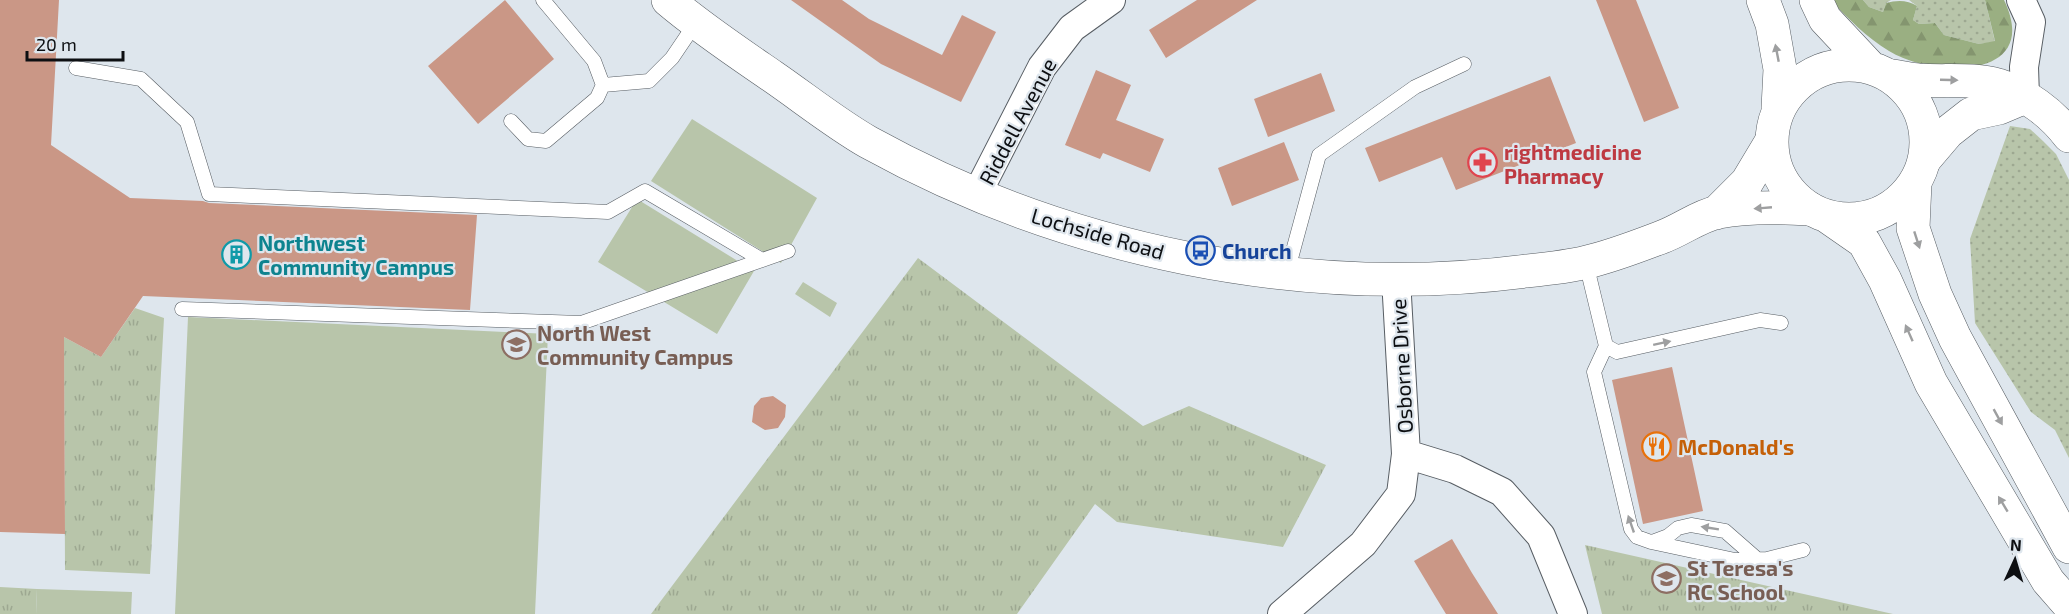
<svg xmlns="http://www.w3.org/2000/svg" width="2069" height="614" viewBox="0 0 2069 614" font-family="'Exo 2',sans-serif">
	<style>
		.grass { fill: url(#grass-dots) }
		.forest { fill: url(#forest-firs) }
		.park { fill: url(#park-tufts) }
		.pitch { fill: #b8c5aa }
		.building { fill: #ca9786 }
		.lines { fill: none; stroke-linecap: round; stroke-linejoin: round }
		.lane-casing { stroke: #575d63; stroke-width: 15 }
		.street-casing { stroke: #575d63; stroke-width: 30 }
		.secondary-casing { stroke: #575d63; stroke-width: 34 }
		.highway-casing { stroke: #575d63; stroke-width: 34 }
		.lane { stroke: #fff; stroke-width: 14 }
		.street { stroke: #fff; stroke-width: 28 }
		.secondary { stroke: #fff; stroke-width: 33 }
		.highway { stroke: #fff; stroke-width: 33 }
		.oneway { fill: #9e9fa0 }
		.labels { text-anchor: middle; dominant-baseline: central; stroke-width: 4.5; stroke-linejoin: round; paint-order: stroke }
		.street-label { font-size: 21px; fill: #0d0f12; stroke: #dee6ed }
		.health-label { font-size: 21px; font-weight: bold; fill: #be3a42; stroke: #dee6ed; text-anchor: start }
		.culture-label { font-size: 21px; font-weight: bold; fill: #0d838f; stroke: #dee6ed; text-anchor: start }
		.transit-label { font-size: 21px; font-weight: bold; fill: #164399; stroke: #dee6ed; text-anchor: start }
		.education-label { font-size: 21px; font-weight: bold; fill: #785e54; stroke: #dee6ed; text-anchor: start }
		.food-label { font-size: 21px; font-weight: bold; fill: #c56008; stroke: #dee6ed; text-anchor: start }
	</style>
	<defs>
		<pattern id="grass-dots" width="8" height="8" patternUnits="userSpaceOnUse" patternTransform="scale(1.5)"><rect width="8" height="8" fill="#b8c5aa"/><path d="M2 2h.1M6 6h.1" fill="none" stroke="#9da891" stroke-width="1.8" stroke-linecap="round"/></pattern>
		<pattern id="forest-firs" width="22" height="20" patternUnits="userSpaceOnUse" patternTransform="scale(1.5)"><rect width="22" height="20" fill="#9aaf82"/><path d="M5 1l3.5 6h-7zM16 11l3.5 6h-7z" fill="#84956f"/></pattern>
		<pattern id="park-tufts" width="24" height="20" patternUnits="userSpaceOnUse" patternTransform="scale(1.5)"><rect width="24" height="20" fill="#b8c5aa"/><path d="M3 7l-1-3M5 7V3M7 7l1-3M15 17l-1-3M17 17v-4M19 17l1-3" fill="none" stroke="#9da891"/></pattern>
	</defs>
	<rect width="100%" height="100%" fill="#dee6ed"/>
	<!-- grass -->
	<path class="grass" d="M1863,0H1891L1886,3L1883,12L1869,7Z
		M1909,0H1985L1995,42L1979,44L1944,35L1935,23L1919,24L1913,20L1917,6Z
		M2010,126L2030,129L2043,141L2056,154L2069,180V458L2055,430L2031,412L1975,323L1970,239Z"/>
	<!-- forest -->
	<path class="forest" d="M1830,0H1863L1869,7L1883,12L1886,3C1897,0 1908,0 1917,6L1913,20L1919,24L1935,23L1944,35L1979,44L1995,41L1985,0H2004C2043,81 1933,78 1889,51C1867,38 1848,18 1830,0Z"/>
	<!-- park -->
	<path class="park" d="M918,258L1143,426L1189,406L1326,465L1283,547L1117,522L1095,504L1017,614H651Z
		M135,308L164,318L150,574L65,570L64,342L61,341L64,337L101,357Z
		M1585,545L1893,614H1602Z
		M0,587L37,589L36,614H0Z"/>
	<!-- pitch -->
	<path class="pitch" d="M692,119L817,198L781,263L651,181Z
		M637,199L754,271L717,334L598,262Z
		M803,282L837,303L830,317L795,294Z
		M188,317L548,334L535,614H175Z
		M37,589L132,592L131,614H36Z"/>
	<!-- building -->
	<path class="building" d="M0,0H59L51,145L130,198L203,201L209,203L477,215L470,310L143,296L101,357L64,337L65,534L0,532Z
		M505,0L554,59L478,124L428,66Z
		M791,0H842L869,19L942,55L962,15L996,32L961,102L881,64Z
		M1197,0H1257L1166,58L1149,30Z
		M1596,0H1636L1679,108L1644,122Z
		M1096,70L1131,85L1116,120L1164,139L1150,172L1103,153L1100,159L1065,145Z
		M1321,73L1335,111L1268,137L1254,99Z
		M1550,76L1576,143L1456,190L1442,157L1379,182L1365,148Z
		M1284,142L1299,180L1232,206L1218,168Z
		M1672,367L1703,511L1643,524L1612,380Z
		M773,396L786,405L785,417L778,428L765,430L752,422L754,406L761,398Z
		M1452,539L1472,573L1498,614H1446L1435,596L1414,561Z"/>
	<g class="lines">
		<defs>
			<path id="lane" d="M76,68L141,79L187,122L209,194L608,212L645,191L762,260
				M603,85L649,81L672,58L695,24
				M511,121L528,139L546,141L597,98L603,85L594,61L543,0
				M1586,263L1606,346L1617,352L1760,320L1781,323
				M1287,273L1319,155L1415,87L1464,64
				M182,309L581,323L788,251
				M1606,346L1594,372L1631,529L1637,537L1651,542L1735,560L1767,559L1803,550
				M1652,542L1668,536L1678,528L1691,525L1725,531L1757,559"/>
			<path id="street" d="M2021,0L2031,22L2024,67L2025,97
				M977,194L1042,67L1072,28L1111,0
				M1406,454L1455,469L1502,492L1541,536L1573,614
				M1282,614L1363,544L1401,494L1406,454L1396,279"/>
			<path id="secondary" d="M668,0C701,28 737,52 772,76C804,98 835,123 868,142C1065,251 1303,300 1526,271C1546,269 1567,267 1587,262C1613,256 1638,246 1662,237C1681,230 1699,216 1718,212C1749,206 1780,207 1810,209
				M1891,76C1900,77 1909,79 1918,80C1943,82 1974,78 1998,85C2026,94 2052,113 2069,136
				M1925,159L1948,132L1971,114L1999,108L2025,97
				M1716,213L1747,182L1771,142"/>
			<path id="highway" d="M1763,0L1772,24L1780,69L1778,108
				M1816,0L1825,19L1870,67
				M1772 142a77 77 0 1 1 154 0a77 77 0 1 1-154 0Z
				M1915,183L1913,228L1935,294L1955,338L2069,547
				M1828,217L1864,242L1885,280L1931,383L2048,581L2069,605"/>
		</defs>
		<!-- lane casing -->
		<use href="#lane" class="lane-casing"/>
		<!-- street casing -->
		<use href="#street" class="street-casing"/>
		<!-- secondary casing -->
		<use href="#secondary" class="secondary-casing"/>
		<!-- highway casing -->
		<use href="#highway" class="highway-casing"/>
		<!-- lane -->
		<use href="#lane" class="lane"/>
		<!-- street -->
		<use href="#street" class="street"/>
		<!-- secondary -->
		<use href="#secondary" class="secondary"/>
		<!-- highway -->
		<use href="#highway" class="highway"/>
	</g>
	<!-- one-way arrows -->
	<defs><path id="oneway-solid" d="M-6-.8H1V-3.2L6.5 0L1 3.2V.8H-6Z" transform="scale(1.5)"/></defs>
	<g class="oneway">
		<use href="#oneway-solid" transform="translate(1777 53) rotate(-101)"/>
		<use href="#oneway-solid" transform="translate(1949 80) rotate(2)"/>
		<use href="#oneway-solid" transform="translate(1763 208) rotate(175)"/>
		<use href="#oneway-solid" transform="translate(1917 240) rotate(72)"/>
		<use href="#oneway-solid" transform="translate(1909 333) rotate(-114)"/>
		<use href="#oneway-solid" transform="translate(1662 343) rotate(-12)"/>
		<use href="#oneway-solid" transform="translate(1998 417) rotate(61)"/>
		<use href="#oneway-solid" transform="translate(2003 504) rotate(-121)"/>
		<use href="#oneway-solid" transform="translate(1631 524) rotate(-109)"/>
		<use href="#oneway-solid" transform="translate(1710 528) rotate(-171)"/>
	</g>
	<!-- icons -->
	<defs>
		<symbol id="pharmacy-ring" viewBox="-11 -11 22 22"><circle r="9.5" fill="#dee6ed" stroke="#e0444e" stroke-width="1.5"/><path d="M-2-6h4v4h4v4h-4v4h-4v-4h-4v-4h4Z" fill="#e0444e"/></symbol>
		<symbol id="bus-ring" viewBox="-11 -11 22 22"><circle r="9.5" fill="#dee6ed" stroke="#1a4fb4" stroke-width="1.5"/><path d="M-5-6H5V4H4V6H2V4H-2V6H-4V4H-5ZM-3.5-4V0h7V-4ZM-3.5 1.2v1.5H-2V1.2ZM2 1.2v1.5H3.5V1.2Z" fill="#1a4fb4"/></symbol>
		<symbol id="building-ring" viewBox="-11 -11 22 22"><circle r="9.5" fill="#dee6ed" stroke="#0f9aa8" stroke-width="1.5"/><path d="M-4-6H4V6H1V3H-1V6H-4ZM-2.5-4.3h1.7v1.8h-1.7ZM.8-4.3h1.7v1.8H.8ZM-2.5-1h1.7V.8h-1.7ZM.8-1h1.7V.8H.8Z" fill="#0f9aa8"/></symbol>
		<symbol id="school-ring" viewBox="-11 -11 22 22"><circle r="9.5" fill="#dee6ed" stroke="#8d6e63" stroke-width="1.5"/><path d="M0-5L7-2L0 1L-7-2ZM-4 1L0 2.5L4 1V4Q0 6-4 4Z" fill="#8d6e63"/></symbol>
		<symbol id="restaurant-ring" viewBox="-11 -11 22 22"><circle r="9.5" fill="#dee6ed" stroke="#e8710a" stroke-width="1.5"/><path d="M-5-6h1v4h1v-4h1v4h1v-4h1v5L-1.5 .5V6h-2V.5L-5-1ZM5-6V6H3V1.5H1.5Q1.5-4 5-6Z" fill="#e8710a"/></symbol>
	</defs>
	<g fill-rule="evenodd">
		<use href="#pharmacy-ring" x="1466" y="146" width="33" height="33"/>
		<use href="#bus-ring" x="1184" y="234" width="33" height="33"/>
		<use href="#building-ring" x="220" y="238" width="33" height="33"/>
		<use href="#school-ring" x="500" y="328" width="33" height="33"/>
		<use href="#restaurant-ring" x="1640" y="430" width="33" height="33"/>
		<use href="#school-ring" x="1650" y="562" width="33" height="33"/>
	</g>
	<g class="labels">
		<!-- street labels -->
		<g class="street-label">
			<text transform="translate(1017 121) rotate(-62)">Riddell Avenue</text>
			<text transform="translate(1098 233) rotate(16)">Lochside Road</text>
			<text transform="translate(1401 366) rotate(-93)">Osborne Drive</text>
		</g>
		<!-- health labels -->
		<g class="health-label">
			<text x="1504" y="151">rightmedicine<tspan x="1504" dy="24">Pharmacy</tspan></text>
		</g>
		<!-- culture labels -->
		<g class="culture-label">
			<text x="258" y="242">Northwest<tspan x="258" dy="24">Community Campus</tspan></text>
		</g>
		<!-- transit labels -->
		<g class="transit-label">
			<text x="1222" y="250">Church</text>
		</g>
		<!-- education labels -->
		<g class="education-label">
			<text x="537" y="332">North West<tspan x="537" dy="24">Community Campus</tspan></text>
			<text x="1687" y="567">St Teresa's<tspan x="1687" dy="24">RC School</tspan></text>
		</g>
		<!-- food labels -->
		<g class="food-label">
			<text x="1678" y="446">McDonald's</text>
		</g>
	</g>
	<!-- north arrow -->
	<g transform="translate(2015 560) rotate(4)" stroke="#dee6ed" stroke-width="4.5" paint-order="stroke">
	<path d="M0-4.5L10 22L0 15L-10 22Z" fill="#0d0f12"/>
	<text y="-9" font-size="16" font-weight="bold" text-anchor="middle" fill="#0d0f12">N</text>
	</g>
	<!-- scale -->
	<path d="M27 51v9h96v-9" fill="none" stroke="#0d0f12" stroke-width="3"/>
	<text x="36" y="51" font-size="18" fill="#0d0f12" stroke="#dee6ed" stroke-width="4.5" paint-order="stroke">20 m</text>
</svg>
